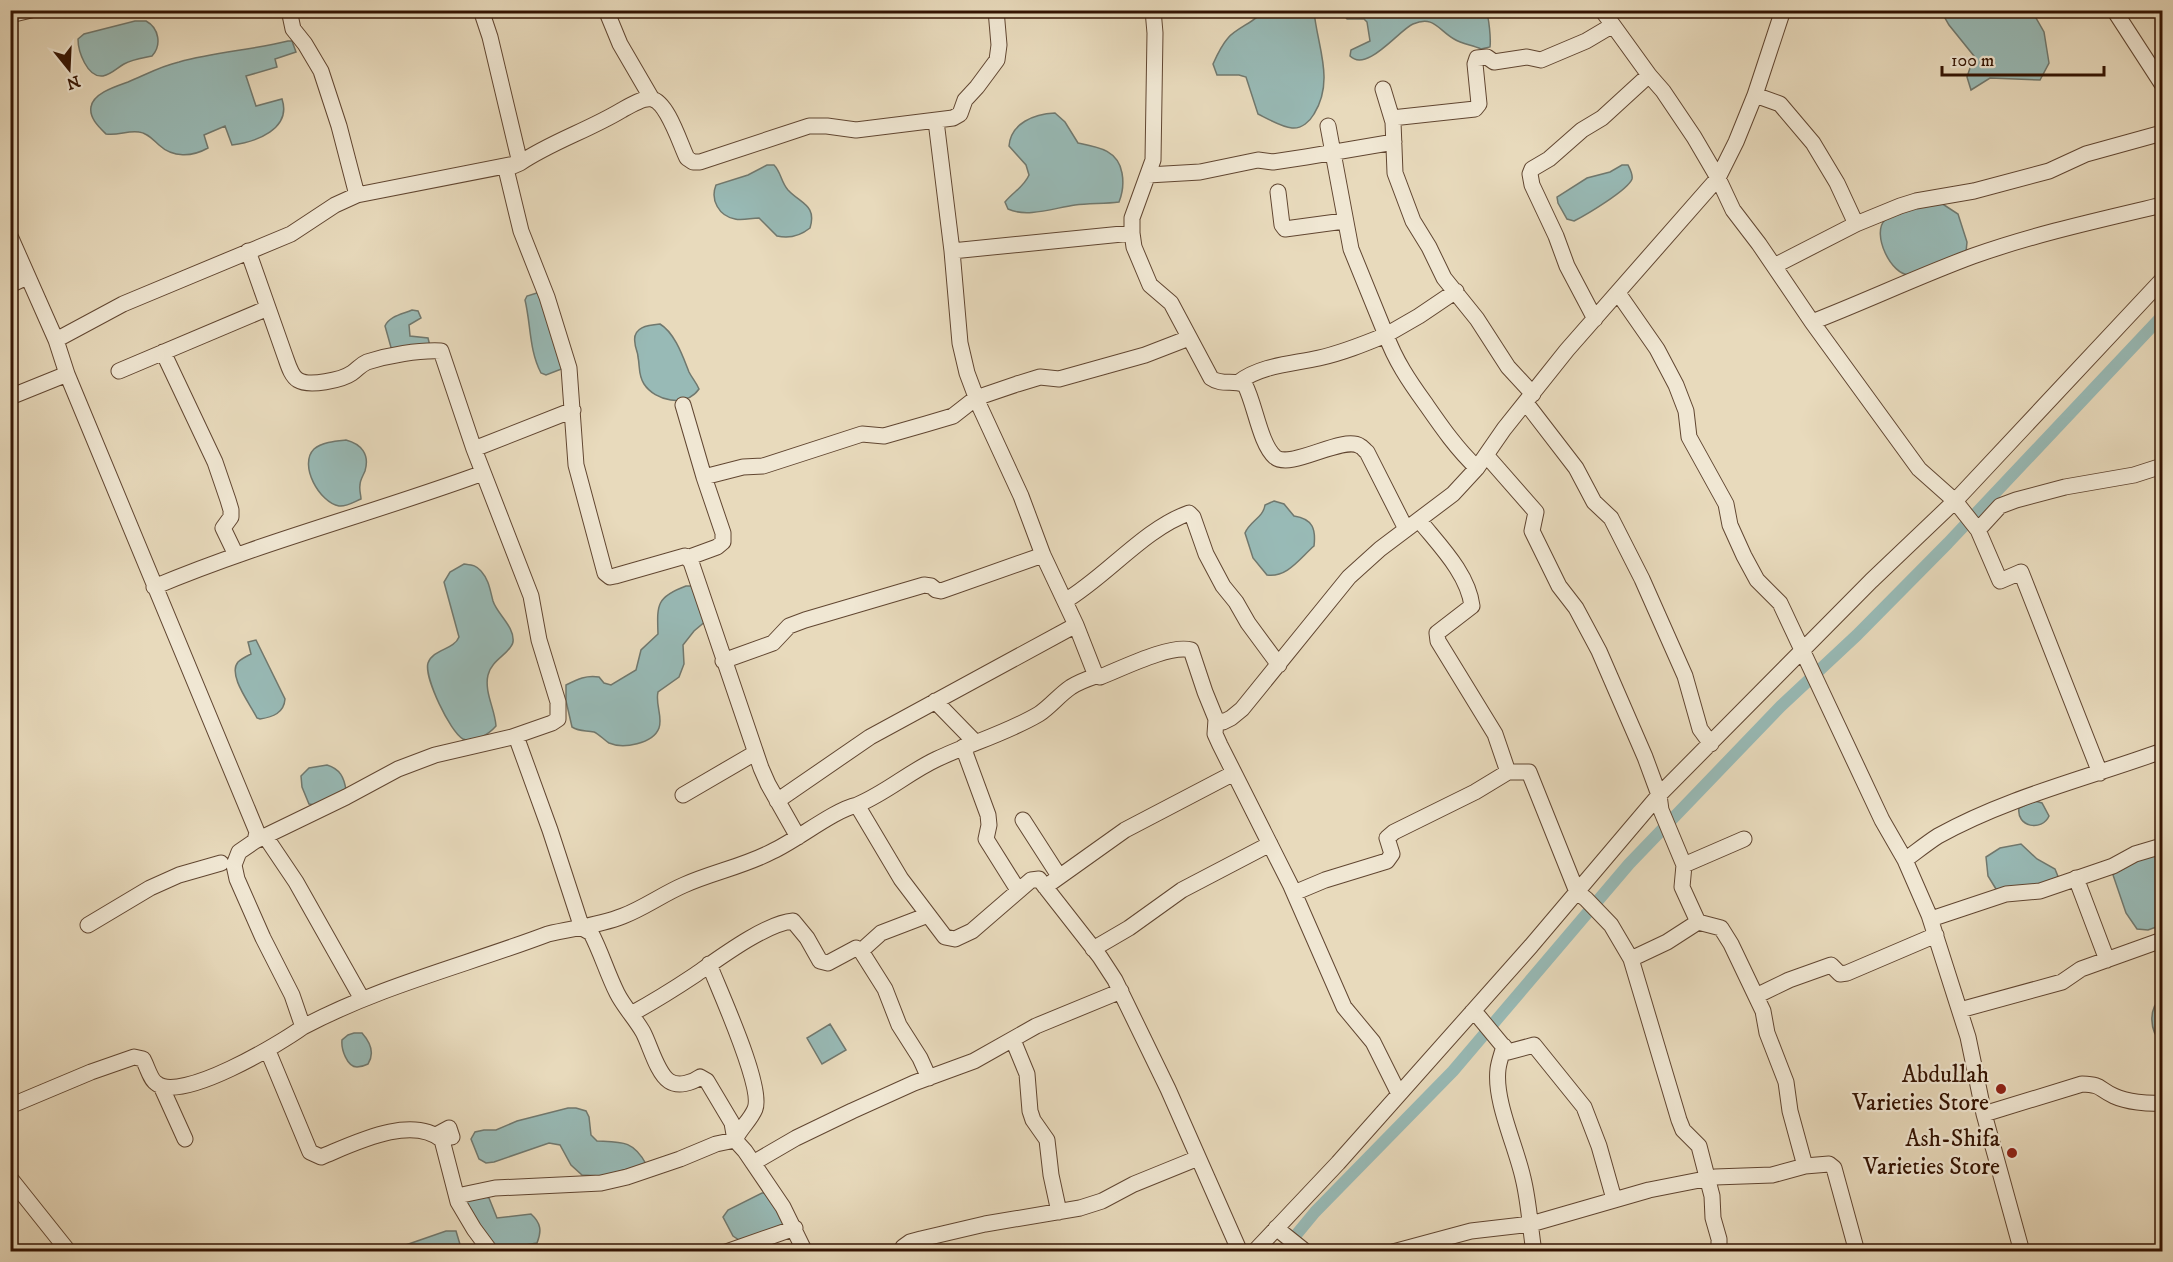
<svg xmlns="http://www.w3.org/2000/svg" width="2173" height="1262" viewBox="0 0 2173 1262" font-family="'IM FELL DW Pica',serif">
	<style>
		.water { fill: #98bab6; stroke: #70786e; stroke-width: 1.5 }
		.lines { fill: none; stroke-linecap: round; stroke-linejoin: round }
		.canal { stroke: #98bab6; stroke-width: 12 }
		.minor-casing { stroke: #614631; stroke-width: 17 }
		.minor { stroke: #f0e7d3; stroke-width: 15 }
		.poi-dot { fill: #8f2418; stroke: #f0e7d3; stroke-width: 2 }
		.labels { text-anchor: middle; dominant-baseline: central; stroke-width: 4.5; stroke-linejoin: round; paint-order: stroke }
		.poi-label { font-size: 24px; fill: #341403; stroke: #f0e7d3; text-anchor: end }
	</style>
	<rect width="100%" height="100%" fill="#e8dabc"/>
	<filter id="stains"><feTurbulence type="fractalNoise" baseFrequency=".00333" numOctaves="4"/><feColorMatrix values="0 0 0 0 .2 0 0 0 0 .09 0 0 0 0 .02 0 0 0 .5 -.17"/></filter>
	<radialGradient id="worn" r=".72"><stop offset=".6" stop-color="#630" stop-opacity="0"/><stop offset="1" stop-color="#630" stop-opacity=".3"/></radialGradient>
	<!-- water -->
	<path class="water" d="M1262,11H1314C1317,46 1335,80 1314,114C1310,121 1302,129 1292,128C1282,127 1268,119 1258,114L1246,77L1239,75H1217L1213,64C1217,55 1221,46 1228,38C1236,28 1259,20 1262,11Z
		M1341,11H1486C1489,17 1491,39 1490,47L1481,49C1472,45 1462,44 1454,39C1438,30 1434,15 1413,24C1399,30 1367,73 1350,56L1351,50L1370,41L1367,22L1364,19H1347Z
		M1941,11H2032L2044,32L2049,63L2040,80L1990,78L1971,90L1967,77L1974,56L1949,25Z
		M135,21H146C159,28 162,45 152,56C143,58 133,59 124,64C117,68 112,74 103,76C87,78 78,51 78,39L84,34Z
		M288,41H292L296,52L275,59L277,67L246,76L256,106L282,99C292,129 256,142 232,145L225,126L204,135L208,148C192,157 173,158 159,145C153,140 148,133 139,132C128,130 118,136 106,134C99,127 89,118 91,107C93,93 117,86 128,82C145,75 161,66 179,62C215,52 252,50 288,41Z
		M1055,113L1065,122L1078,143C1098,147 1118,150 1122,173C1124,184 1123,192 1119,202C1104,204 1089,203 1075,205C1054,208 1027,218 1008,209L1005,202C1013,192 1024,187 1029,175L1026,165L1009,146C1011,123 1034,114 1055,113Z
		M767,165H774C781,172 781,182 788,190C801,204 817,205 810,228C800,236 790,239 777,236L759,218C751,218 742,221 735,219C719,216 710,200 716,185L748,175Z
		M1622,165H1628C1630,169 1633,174 1632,179C1628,190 1586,215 1574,221L1567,219L1558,203L1557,197L1587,178L1610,172Z
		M1938,201L1958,214L1967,242L1966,252C1953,257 1923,274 1910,275C1891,276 1871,233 1885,220C1898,208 1921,206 1938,201Z
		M540,292L564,368L546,375L541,373C529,350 531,325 525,300L527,296Z
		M412,310L418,311L421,318L409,325L410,336L428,338L430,346L392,351L385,326C389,316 403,314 412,310Z
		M660,324C675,333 683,357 689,372C692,378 696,382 699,389C686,408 655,401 644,384C638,375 640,366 638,357C638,352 635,348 635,343C632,327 648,325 660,324Z
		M346,440C361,444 370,454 365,471C363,476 360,480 360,485C359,490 361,495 361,499C354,502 346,507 339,506C320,503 298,465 314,449C322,442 336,441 346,440Z
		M1274,501L1284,504L1294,516C1313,519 1316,529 1314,546C1300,558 1287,578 1267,575L1253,558L1245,533C1250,521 1263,518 1265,505Z
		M464,564C472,565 476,565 481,571C489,580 490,590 493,601C497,614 515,627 513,642C511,653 491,660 488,675C484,692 495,709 496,726C489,734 474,744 463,739C450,732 424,677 428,663C433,649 454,650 459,637L444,582L450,572Z
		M686,586H694L707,620L694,631L683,645L684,664L679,677L658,692C655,704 663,717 659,728C653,744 623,749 609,743C604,740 599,734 594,732C586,730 580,732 572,727L566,701V685C578,679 586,675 599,677L604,683L611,685L636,670L641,650L658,634C657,605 656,597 686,586Z
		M256,640L285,699C284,713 273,717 260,719L257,718C251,705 227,675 238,662C241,659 247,656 251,654L248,642Z
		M327,765C340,769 344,777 346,790L315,805L309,804L302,787L301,776L309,768Z
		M2035,801L2042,803L2049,816C2042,832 2016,827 2019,808Z
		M2021,844L2037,859L2055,869L2059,879L2052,883L2003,891L1996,889L1988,876L1986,857L2000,848Z
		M2147,855L2160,857L2162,861V925L2148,930L2137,929L2126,913L2113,875L2120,866Z
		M2162,997V1043C2149,1031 2148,1008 2162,997Z
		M830,1024L846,1050L822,1064L807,1038Z
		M354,1033H362C370,1042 375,1053 368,1064C366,1065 360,1067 357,1067C347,1067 341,1049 342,1040L348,1035Z
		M568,1108H576L586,1111L589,1117L591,1135L597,1141C621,1142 633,1140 646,1164L602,1176L582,1175L571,1165L560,1145L549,1143L494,1162L486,1163L479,1159L471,1139L475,1132L484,1130H496L517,1121Z
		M762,1193H768L786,1227L739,1240L733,1236L723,1217L728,1210Z
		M481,1195L489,1198L497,1218L531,1214C541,1223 542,1231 537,1243L503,1249L490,1248L466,1203L469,1197Z
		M446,1231H456L462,1251H396L400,1247Z"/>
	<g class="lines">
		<!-- canal -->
		<path class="canal" d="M1282,1252L1315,1212L1453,1071L1629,864L1781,706L1857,635L1948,543L2162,316"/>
		<defs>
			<path id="minor" d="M289,10L293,29L305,44L321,71L339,126L357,195
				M481,10L490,37L520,163L506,169L521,231L547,297L569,368L576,465L605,573L610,577L615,576L685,556L691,562L761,768L768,784L798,837
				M606,10L620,44L652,99
				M1153,10L1155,33L1153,160L1132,218V233L1134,247L1150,285L1171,303L1211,378C1222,386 1234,379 1245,385C1255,404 1260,444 1275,457C1291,470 1342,435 1360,446C1363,447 1364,450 1367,452L1406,529
				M2114,10L2162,84
				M10,15L31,10
				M1383,89L1393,122L1395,173L1413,221L1429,247L1444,278L1477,319L1508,367L1533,394
				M1755,95L1780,104L1813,143L1837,183L1856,224
				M1392,118L1475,109L1479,104L1475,64L1477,58L1487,57L1494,62L1527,57L1541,60L1586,41L1613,25
				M936,121L952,251L960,343L967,373L979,405L1021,496L1043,555L1076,625L1096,676
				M1328,126L1351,249L1386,335L1419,316L1456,291
				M1148,175L1200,172L1258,160L1273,162L1306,157L1394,142
				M1278,192L1282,225L1285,229L1344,221
				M10,236L56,340
				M248,251L285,356C288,364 291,376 298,380C309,387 342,380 352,373C358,369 360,365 367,362C389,355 418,350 441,351L474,449
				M952,251L1132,233
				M1774,266L1856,224L1900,206L1916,201L1974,191L2049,171L2086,154L2162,133
				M10,285L27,277
				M1618,293L1657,349L1676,385L1686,411L1689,437L1726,504L1730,525L1744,556L1757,580L1780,603L1882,820L1905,860L1929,915L1968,1037L1984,1114L2022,1252
				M1595,319L1567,266L1556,236L1532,185L1530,174L1532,169L1549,159L1582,130L1602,118L1649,75
				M1812,322C1866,301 1919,276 1973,256C2035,234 2099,220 2162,205
				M163,352L215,462L228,500L231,510V517L223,528L236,555
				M119,371L268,308
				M67,374L257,832L255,841
				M1239,382C1261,365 1293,364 1319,358C1342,353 1364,344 1386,335C1395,360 1409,381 1425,403C1441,426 1456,448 1477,468
				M10,397L67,374L56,340L123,304L291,234L335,205L357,195L520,163C551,142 589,130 622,110C629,106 644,97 652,99C668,103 680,144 687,158L693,162H700L809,126H827L856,130L953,118L960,114L965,100L977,87L997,60L999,45L996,10
				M1526,403L1576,468L1594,502L1611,518L1642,579L1685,676L1700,729L1711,744
				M683,405L704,477
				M1486,455L1536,512L1532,531L1559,586L1576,608L1599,651L1645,757L1659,795L1661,810L1684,865L1682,887L1698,922L1721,928L1731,944L1763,1011L1767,1033L1786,1082L1790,1111L1805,1166L1829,1164L1834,1168L1857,1252
				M1419,520C1438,544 1468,573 1472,606L1437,633L1438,641L1495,734L1508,772H1529L1577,892L1586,899L1611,925L1631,959L1679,1120L1683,1130L1699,1146L1712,1196L1713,1218L1719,1239V1252
				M1978,530L2000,506L2016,500L2065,487L2134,475L2162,466
				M687,558L717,547L723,542V533L704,477L743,467L763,466L862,434L884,436L926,424L953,416L976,398L1017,384L1040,377L1059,379L1145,355L1189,338
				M154,587C261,542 374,513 483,473
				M1065,601C1107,576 1144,529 1189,513L1193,517L1206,554L1223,586L1236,602L1248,623L1279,665
				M723,661L773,643L789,626L805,620L924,585L931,586L936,590L941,591L1043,555
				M935,701L975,742
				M1216,719L1223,722L1231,718L1242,709L1349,577L1380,549L1453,494L1477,468L1504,429L1567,350L1718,178L1736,142L1755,95L1783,10
				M512,737L552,723L558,719V702L539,640L531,596L474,449L573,410
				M963,747L988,815L989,825L986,839L1018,890
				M2100,773L2021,572L2000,581L1978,530L1955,501L2162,280
				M683,795L755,753
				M777,801L870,737L1076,625
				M857,805C886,793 909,772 937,759C971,743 1007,733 1039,714C1051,706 1059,695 1071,687C1079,682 1087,679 1096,676L1100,677C1121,669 1170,644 1191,650L1205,692L1216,719L1215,734L1220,745L1291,886L1344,1007L1373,1042L1399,1094
				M1023,820L1059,876
				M265,836L296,882L362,999
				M1905,860C1916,852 1927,843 1938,836C2008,797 2088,778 2162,751
				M1684,865L1744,839
				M2076,878L2107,960
				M1045,887L1125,830L1234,773
				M1294,893L1325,880L1387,861L1392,854L1387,838L1394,832L1475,792L1508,772
				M1931,919L2006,894L2040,891L2113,866L2135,854L2162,846
				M88,925L150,888L179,875L221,863
				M1093,949L1129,928L1182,890L1270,844
				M861,951L881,933L928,915
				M1631,959L1667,942L1698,922
				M709,964C719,990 764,1087 755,1109C750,1121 740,1128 735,1140
				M1756,996L1789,980L1831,965L1840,974L1847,973L1936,935
				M1960,1010L2062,982L2081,969L2162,940
				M1472,1012L1479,1017L1508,1052L1534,1045L1584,1107L1599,1146L1614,1199
				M631,1014C653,1002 674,989 695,975C718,959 766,923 793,921L807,938L820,961L828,963L856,948L861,951L885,989L899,1025L920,1058L929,1078
				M303,1027C380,986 466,965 548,934C573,928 598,926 623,916C644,908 663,894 684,885C713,872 745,866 773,851C797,840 834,810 857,805L901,879L945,937L955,939L972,931L1031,880L1039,879L1100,957L1115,980L1168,1089L1240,1252
				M1013,1040L1027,1074L1030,1111L1033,1120L1047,1140L1051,1175L1059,1212
				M1504,1046C1502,1054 1499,1061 1498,1069C1494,1101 1516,1146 1523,1178C1529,1202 1530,1227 1534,1252
				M268,1051L310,1152L321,1157C353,1144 411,1114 442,1140L458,1202L474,1229L491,1252
				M161,1086L185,1139
				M10,1106L91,1072L134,1057L143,1059C147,1066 150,1079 156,1083C180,1104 281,1043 303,1027L292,995L263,938L237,879L234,865L239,852L255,841L346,797L398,769L435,755L512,737L517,739L550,830L582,928L591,933C601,952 607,973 617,993C624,1007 635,1018 643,1032C650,1045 657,1073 669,1081C678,1087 692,1083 700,1077L707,1081L732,1123L735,1140
				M1984,1114L2082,1084C2103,1085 2097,1088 2114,1096C2127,1102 2148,1104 2162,1103
				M436,1135L449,1128L452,1137
				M753,1163L796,1138L852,1111L914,1083L974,1061L1036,1026L1121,991
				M10,1178L69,1252
				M457,1196L495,1188L601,1183L627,1177L680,1159L716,1144L735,1140L745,1151L783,1207L805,1252
				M1276,1228L1306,1252
				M726,1252L795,1228
				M901,1252L903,1247L910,1242L921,1239L985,1224L1080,1208L1102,1201L1134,1184L1198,1158
				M1254,1252L1338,1163L1531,946L1659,795L1871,581L1955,501L1919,469L1812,322L1759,244L1733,210L1718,178L1694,137L1663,91L1649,75L1602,10
				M1393,1252L1471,1231L1531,1224L1649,1190L1715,1177L1772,1175L1805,1166"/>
		</defs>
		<!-- minor casing -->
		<use href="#minor" class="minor-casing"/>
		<!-- minor -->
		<use href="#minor" class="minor"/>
	</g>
	<!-- markers -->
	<g class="poi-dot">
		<circle cx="2001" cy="1089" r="6"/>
		<circle cx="2012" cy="1153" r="6"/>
	</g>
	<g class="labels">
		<!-- poi labels -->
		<g class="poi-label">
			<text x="1989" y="1075">Abdullah<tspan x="1989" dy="28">Varieties Store</tspan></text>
			<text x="2000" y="1139">Ash-Shifa<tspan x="2000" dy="28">Varieties Store</tspan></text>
		</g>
	</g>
	<!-- margin -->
	<rect width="2173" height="1262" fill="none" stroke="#e8dabc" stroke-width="36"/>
	<rect x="12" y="12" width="2149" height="1238" fill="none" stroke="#341403" stroke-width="3"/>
	<rect x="18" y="18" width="2137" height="1226" fill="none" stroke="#341403" stroke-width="1.5"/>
	<!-- north arrow -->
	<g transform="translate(69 69) rotate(162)" stroke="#f0e7d3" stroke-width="4.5" paint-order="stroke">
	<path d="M0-4.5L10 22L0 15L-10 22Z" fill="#341403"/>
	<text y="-9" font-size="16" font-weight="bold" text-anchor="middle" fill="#341403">N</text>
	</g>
	<!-- scale -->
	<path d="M1942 66v9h162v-9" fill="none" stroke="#341403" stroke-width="3"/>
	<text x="1951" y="66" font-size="18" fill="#341403" stroke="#f0e7d3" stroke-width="4.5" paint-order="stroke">100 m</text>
	<rect width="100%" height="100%" filter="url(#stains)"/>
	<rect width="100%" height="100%" fill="url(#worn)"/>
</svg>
